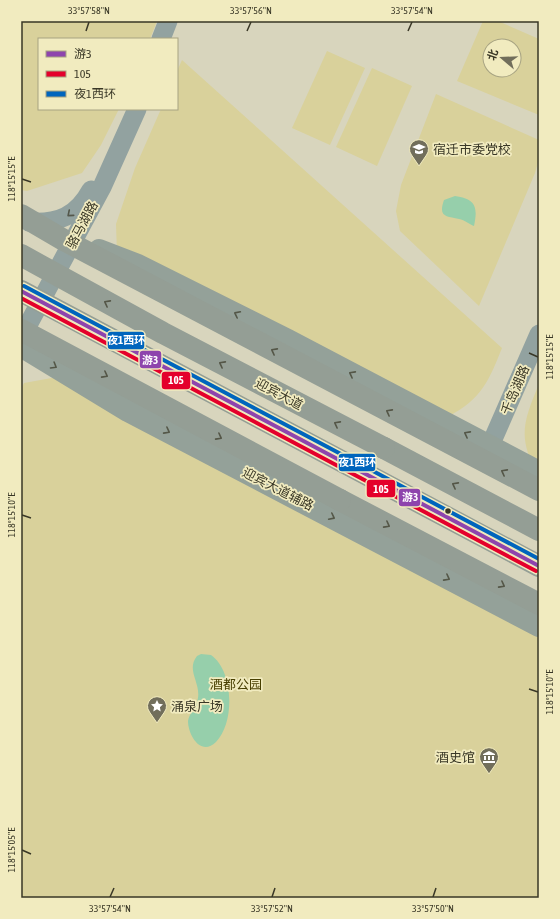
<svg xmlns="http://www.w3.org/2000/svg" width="560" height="919" viewBox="0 0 560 919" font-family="'Asap Condensed','Noto Sans SC',sans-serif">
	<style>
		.green { fill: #d9d19b; fill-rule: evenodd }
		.water { fill: #96cfab }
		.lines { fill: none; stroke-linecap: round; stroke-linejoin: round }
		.minor { stroke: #92a2a0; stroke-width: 19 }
		.major { stroke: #94a199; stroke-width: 22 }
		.highway { stroke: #949e95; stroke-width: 22 }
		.highway-bridge { stroke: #949e95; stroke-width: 22 }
		.bus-1-casing { stroke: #f1ebbf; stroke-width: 7 }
		.bus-2-casing { stroke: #f1ebbf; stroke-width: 7 }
		.bus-3-casing { stroke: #f1ebbf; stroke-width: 7 }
		.bus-1 { stroke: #8e44ad; stroke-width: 4 }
		.bus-2 { stroke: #e4002b; stroke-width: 4 }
		.bus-3 { stroke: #0065bd; stroke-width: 4 }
		.oneway { stroke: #54574b }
		.oneway2 { stroke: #545647 }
		.oneway3 { stroke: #545748 }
		.ticks { fill: none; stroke: #393726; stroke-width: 1.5 }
		.bus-dot { fill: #393726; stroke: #f1ebbf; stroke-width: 1.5 }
		.labels { text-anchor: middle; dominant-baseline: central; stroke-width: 3.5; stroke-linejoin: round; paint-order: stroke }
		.poi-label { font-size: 13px; fill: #393726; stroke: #f1ebbf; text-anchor: start }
		.street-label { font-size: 13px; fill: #393726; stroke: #f1ebbf }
		.park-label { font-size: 13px; fill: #483f00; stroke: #f1ebbf }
		.line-badge { stroke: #f1ebbf; stroke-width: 1.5 }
		.badge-label { font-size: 11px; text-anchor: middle; font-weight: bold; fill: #fff }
		.neatline { fill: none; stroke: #393726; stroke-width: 1.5 }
		.ticks-label { font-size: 10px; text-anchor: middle; fill: #393726 }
	</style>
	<rect width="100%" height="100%" fill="#d8d5bd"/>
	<!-- green -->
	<path class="green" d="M21,21H157L150,39H39V109H119L101,145L82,173L27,191L21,190Z
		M483,21H498L539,39V115L457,81ZM490,46H514V70H490Z
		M327,51L365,68L330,145L292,128Z
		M182,60L502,348C487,386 479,402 441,420L117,254L116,224L135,168L161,109H177V71Z
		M372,68L412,86L377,166L336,147Z
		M436,94L539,140V159L535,173L479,306L400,231L396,211L401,185Z
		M96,370L539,598V898H21V389L24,383Z
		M539,384V476C517,439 523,422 539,384Z"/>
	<!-- water -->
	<path class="water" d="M455,196C476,199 478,207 474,226C469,224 465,220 459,219C446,216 438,217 444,200Z
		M201,654L211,655C234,671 235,723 216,742C201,757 188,735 188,721C189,714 195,709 197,702C203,684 185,671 197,656Z"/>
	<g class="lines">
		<!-- minor -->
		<path class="minor" d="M161,39L168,21
			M29,222C58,224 77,216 91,190
			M21,338L102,187L137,109
			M490,446L539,334"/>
		<!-- major -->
		<path class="major" d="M99,250L138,265L288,340L539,472
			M21,346L128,411L539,626"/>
		<!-- highway -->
		<path class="highway" d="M384,448L539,530
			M340,500L539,604"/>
		<!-- highway-bridge -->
		<path class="highway-bridge" d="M21,215L62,239L539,490
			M21,255L163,333L384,448
			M21,291L539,566
			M21,330L340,500"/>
		<defs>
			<path id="bus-1" d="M21,291L539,566"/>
			<path id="bus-2" d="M21,298L536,571"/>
			<path id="bus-3" d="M24,286L539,559"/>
		</defs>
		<!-- bus-1 casing -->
		<use href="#bus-1" class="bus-1-casing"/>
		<!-- bus-2 casing -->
		<use href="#bus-2" class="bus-2-casing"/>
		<!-- bus-3 casing -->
		<use href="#bus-3" class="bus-3-casing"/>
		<!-- bus-1 -->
		<use href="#bus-1" class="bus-1"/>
		<!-- bus-2 -->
		<use href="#bus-2" class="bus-2"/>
		<!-- bus-3 -->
		<use href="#bus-3" class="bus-3"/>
	</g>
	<!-- one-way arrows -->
	<defs><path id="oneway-chevron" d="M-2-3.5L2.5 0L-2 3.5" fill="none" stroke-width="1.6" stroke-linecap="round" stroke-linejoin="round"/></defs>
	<use class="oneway" href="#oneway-chevron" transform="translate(70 214) rotate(140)"/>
	<g class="oneway2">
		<use href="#oneway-chevron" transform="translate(107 303) rotate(-152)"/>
		<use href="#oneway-chevron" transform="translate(274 351) rotate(-152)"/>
		<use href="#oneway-chevron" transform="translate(222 364) rotate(-152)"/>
		<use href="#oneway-chevron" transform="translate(105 375) rotate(28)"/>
		<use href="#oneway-chevron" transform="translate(389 412) rotate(-152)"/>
		<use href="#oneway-chevron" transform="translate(337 424) rotate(-152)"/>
		<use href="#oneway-chevron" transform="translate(219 437) rotate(28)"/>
		<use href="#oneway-chevron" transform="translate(504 472) rotate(-152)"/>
		<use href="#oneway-chevron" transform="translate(455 485) rotate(-152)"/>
		<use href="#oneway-chevron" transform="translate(387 525) rotate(28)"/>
		<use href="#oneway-chevron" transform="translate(502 585) rotate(28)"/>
	</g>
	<g class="oneway3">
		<use href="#oneway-chevron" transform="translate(237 314) rotate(-153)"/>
		<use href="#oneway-chevron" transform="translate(54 366) rotate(31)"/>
		<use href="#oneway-chevron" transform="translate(352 374) rotate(-152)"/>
		<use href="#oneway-chevron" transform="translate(167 431) rotate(28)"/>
		<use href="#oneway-chevron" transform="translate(467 434) rotate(-152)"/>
		<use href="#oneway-chevron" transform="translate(332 517) rotate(27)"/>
		<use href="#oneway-chevron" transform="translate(447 578) rotate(28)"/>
	</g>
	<!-- ticks -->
	<path class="ticks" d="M86,31L89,22M247,31L251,22M408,31L412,22M22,179L31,182M529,353L538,357M22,515L31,518M529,689L538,692M22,850L31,854M110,897L114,888M272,897L275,888M433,897L436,888"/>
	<!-- icons -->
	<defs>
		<symbol id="university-pin" viewBox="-11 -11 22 30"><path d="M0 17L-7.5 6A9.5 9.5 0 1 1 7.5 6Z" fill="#716e5b" stroke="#f1ebbf"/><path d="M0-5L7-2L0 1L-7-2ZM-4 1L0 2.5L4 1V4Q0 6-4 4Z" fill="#fff"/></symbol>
		<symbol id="sight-pin" viewBox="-11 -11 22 30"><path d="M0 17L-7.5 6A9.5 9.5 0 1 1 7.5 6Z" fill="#716e5b" stroke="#f1ebbf"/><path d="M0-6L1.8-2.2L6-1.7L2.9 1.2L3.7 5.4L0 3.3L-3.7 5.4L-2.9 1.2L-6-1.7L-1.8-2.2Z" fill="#fff"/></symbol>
		<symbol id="museum-pin" viewBox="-11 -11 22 30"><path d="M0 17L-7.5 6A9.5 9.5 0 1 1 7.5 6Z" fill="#716e5b" stroke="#f1ebbf"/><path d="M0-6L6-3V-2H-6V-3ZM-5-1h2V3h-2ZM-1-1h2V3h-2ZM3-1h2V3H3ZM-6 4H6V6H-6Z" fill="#fff"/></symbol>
	</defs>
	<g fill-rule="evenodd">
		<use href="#university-pin" x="408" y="138" width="22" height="30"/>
		<use href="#sight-pin" x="146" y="695" width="22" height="30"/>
		<use href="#museum-pin" x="478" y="746" width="22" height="30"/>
	</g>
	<!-- markers -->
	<circle class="bus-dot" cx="448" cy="511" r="3.5"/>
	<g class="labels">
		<!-- poi labels -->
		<g class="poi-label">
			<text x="433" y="149">宿迁市委党校</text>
			<text x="171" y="706">涌泉广场</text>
			<text x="475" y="757" text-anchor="end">酒史馆</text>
		</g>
		<!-- street labels -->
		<g class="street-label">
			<text transform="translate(82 225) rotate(-62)">骆马湖路</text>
			<text transform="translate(515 390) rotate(-67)">千岛湖路</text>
			<text transform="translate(279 394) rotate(28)">迎宾大道</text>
			<text transform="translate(278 489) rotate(27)">迎宾大道辅路</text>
		</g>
		<!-- park labels -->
		<g class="park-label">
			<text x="236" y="684">酒都公园</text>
		</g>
	</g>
	<g class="line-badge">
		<rect x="107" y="331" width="38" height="19" rx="4" fill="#0065bd"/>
		<rect x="139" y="350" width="23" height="19" rx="4" fill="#8e44ad"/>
		<rect x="161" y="371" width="30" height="19" rx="4" fill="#e4002b"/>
		<rect x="338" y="453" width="38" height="19" rx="4" fill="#0065bd"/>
		<rect x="366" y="479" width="30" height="19" rx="4" fill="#e4002b"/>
		<rect x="398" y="488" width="23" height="19" rx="4" fill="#8e44ad"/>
	</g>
	<g class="badge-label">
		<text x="126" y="344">夜1西环</text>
		<text x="150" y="364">游3</text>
		<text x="176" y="384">105</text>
		<text x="357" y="466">夜1西环</text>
		<text x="381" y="493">105</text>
		<text x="410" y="501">游3</text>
	</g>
	<!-- border -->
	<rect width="560" height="919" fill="none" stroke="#f1ebbf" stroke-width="44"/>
	<!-- legend -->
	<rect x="38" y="38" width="140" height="72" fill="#f1ebbf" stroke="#a7a382"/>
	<rect x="46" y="51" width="20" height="6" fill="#8e44ad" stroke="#a7a382"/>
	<text x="74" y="58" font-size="12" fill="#393726">游3</text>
	<rect x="46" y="71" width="20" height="6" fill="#e4002b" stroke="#a7a382"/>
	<text x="74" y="78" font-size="12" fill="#393726">105</text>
	<rect x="46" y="91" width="20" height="6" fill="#0065bd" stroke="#a7a382"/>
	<text x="74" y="98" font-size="12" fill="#393726">夜1西环</text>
	<!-- north arrow -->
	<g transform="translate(502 58) rotate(289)"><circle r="19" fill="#f1ebbf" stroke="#a7a382"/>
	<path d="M0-3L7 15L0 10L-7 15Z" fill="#716e5b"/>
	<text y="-6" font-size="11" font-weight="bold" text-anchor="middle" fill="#393726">北</text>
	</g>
	<rect x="22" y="22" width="516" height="875" class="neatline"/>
	<g class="ticks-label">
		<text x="89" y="14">33°57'58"N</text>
		<text x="251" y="14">33°57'56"N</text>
		<text x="412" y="14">33°57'54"N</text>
		<text transform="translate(11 179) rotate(-90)" y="4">118°15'15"E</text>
		<text transform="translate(549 357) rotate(-90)" y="4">118°15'15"E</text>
		<text transform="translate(11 515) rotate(-90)" y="4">118°15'10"E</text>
		<text transform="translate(549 692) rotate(-90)" y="4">118°15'10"E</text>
		<text transform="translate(11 850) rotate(-90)" y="4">118°15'05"E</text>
		<text x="110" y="912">33°57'54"N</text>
		<text x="272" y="912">33°57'52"N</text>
		<text x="433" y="912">33°57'50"N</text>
	</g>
</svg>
